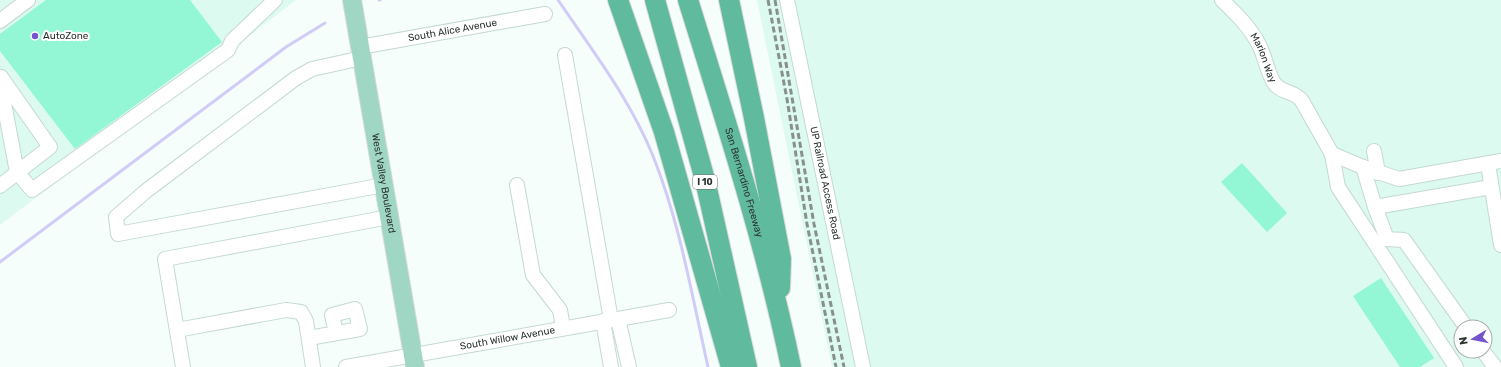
<svg xmlns="http://www.w3.org/2000/svg" width="1501" height="367" viewBox="0 0 1501 367" font-family="Rubik,sans-serif">
	<style>
		.built { fill: #dcfaef; fill-rule: evenodd }
		.lines { fill: none; stroke-linecap: round; stroke-linejoin: round }
		.stream { stroke: #d1cbf8; stroke-width: 3 }
		.building { fill: #93f6d5 }
		.minor-casing { stroke: #c4d9d1; stroke-width: 16 }
		.major-casing { stroke: #d9dada; stroke-width: 20 }
		.highway-casing { stroke: #d9dada; stroke-width: 22 }
		.minor { stroke: #fff; stroke-width: 14 }
		.major { stroke: #a0d6c4; stroke-width: 18 }
		.highway { stroke: #60ba9d; stroke-width: 20 }
		.rail { stroke: #88908d; stroke-width: 3; stroke-dasharray: 6 3; stroke-linecap: butt }
		.poi-dot { fill: #7555ce; stroke: #fff; stroke-width: 1.5 }
		.labels { text-anchor: middle; dominant-baseline: central; stroke-width: 4; stroke-linejoin: round; paint-order: stroke }
		.shield { fill: #fff; stroke: #6b706e; stroke-width: 1 }
		.shield-label { font-size: 9px; font-weight: bold; fill: #2b3330 }
		.street-label { font-size: 10px; fill: #2b3330; stroke: #fff }
		.poi-label { font-size: 10px; fill: #2b3330; stroke: #fff; text-anchor: start }
	</style>
	<rect width="100%" height="100%" fill="#f5fefa"/>
	<!-- built -->
	<path class="built" d="M0,0H296L0,225Z
		M757,0H1501V367H832ZM1461,327H1485V351H1461Z"/>
	<g class="lines">
		<!-- stream -->
		<path class="stream" d="M379,0H380
			M558,0C592,50 630,99 653,156C680,223 692,296 708,367
			M0,262L286,47L325,23"/>
	</g>
	<!-- building -->
	<path class="building" d="M46,0H190L222,42L75,149L0,51V34Z
		M1242,163L1287,213L1267,232L1221,182Z
		M1381,278L1434,358L1420,367H1400L1353,296Z"/>
	<g class="lines">
		<defs>
			<g id="minor">
				<path id="s1" d="M787,0L863,367"/>
				<path id="s2" d="M1222,0C1235,13 1249,26 1258,43C1265,55 1267,72 1274,83C1282,94 1294,90 1302,101L1332,154L1363,167L1399,179L1501,161"/>
				<path d="M0,21L28,0"/>
				<path id="s3" d="M360,47L545,14"/>
				<path d="M565,55L611,320"/>
				<path d="M362,58L312,69L296,78L146,191L116,217L118,234L384,185"/>
				<path d="M0,82L17,172L32,190L228,50L232,41L275,0"/>
				<path d="M1374,151L1378,173"/>
				<path d="M1332,154L1338,187L1456,367"/>
				<path d="M1488,164L1501,245"/>
				<path d="M1363,167L1375,207L1387,239L1404,240L1466,327"/>
				<path d="M517,185L533,275L560,310L563,328"/>
				<path d="M0,186L50,147L1,77"/>
				<path d="M1375,207L1491,187"/>
				<path d="M618,319L629,367"/>
				<path d="M603,321L611,367"/>
				<path d="M177,330L286,310L301,312L306,321L313,367"/>
				<path d="M309,338L360,329L355,309L332,315L336,333"/>
				<path d="M1483,351L1495,367"/>
				<path d="M183,367L165,259L389,217"/>
				<path id="s4" d="M346,367L669,310"/>
			</g>
			<g id="major">
				<path id="s5" d="M352,0L415,367"/>
			</g>
			<g id="highway">
				<path d="M618,0L664,132L731,367"/>
				<path d="M655,0L705,180L747,367"/>
				<path id="s6" d="M688,0C726,122 765,242 791,367"/>
				<path d="M729,0L754,118L781,259L780,288"/>
			</g>
		</defs>
		<!-- minor casing -->
		<use href="#minor" class="minor-casing"/>
		<!-- major casing -->
		<use href="#major" class="major-casing"/>
		<!-- highway casing -->
		<use href="#highway" class="highway-casing"/>
		<!-- minor -->
		<use href="#minor" class="minor"/>
		<!-- major -->
		<use href="#major" class="major"/>
		<!-- highway -->
		<use href="#highway" class="highway"/>
		<!-- rail -->
		<path class="rail" d="M768,0L787,99L807,224L836,367
			M775,0L814,224L844,367"/>
	</g>
	<!-- markers -->
	<circle class="poi-dot" cx="35" cy="36" r="4"/>
	<g class="labels">
		<!-- shield labels -->
		<rect class="shield" x="693" y="175" width="24" height="14" rx="3"/>
		<g class="shield-label">
			<text x="705" y="182">I 10</text>
		</g>
		<!-- street labels -->
		<g class="street-label">
			<text stroke="none"><textPath href="#s3" startOffset="94">South Alice Avenue</textPath></text>
			<text stroke="none"><textPath href="#s2" startOffset="72">Marion Way</textPath></text>
			<text stroke="none"><textPath href="#s6" startOffset="191">San Bernardino Freeway</textPath></text>
			<text stroke="none"><textPath href="#s5" startOffset="186">West Valley Boulevard</textPath></text>
			<text stroke="none"><textPath href="#s1" startOffset="187">UP Railroad Access Road</textPath></text>
			<text stroke="none"><textPath href="#s4" startOffset="164">South Willow Avenue</textPath></text>
		</g>
		<!-- poi labels -->
		<g class="poi-label">
			<text x="43" y="36">AutoZone</text>
		</g>
	</g>
	<!-- north arrow -->
	<g transform="translate(1473 339) rotate(260)"><circle r="19" fill="#ffffff" stroke="#aaadac"/>
	<path d="M0-3L7 15L0 10L-7 15Z" fill="#7555ce"/>
	<text y="-6" font-size="11" font-weight="bold" text-anchor="middle" fill="#2b3330">N</text>
	</g>
</svg>
